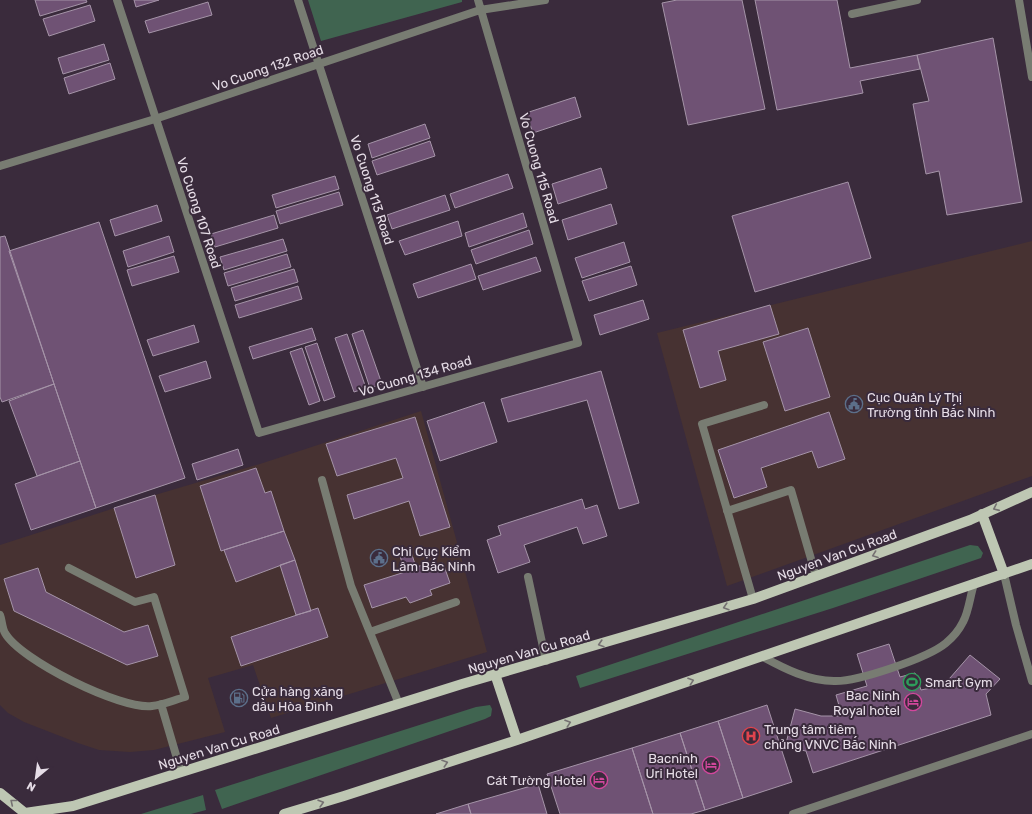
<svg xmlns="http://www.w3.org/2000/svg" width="1032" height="814" viewBox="0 0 1032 814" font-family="Rubik,sans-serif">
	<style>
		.commercial { fill: #473232 }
		.green { fill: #406450 }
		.building { fill: #6f5274; stroke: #a594a8 }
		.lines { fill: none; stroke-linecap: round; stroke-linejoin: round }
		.service { stroke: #787c72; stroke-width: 8 }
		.minor { stroke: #787c72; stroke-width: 8 }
		.tertiary { stroke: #787c72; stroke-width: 8 }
		.primary { stroke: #bec7b3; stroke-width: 10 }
		.oneway { stroke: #757172 }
		.labels { text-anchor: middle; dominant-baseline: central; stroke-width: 4; stroke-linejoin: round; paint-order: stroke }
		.street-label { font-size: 13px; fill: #e6dde7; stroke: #3a2b3c }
		.poi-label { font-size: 13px; fill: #e6dde7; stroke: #3a2b3c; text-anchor: start }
	</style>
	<rect width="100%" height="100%" fill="#3a2b3c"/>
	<!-- commercial -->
	<path class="commercial" d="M1032,241V476L727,586L657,333Z
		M421,411L487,652L271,718L253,665L208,678L225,732L154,750L130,752L99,750L78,743L24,722L8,713L0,705V545L155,495L263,463Z"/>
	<!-- green -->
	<path class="green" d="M308,0H462V2L321,41Z
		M970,545L978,546L983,553L981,558L833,608L580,688L576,676Z
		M490,705L492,709L491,716L485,719L222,809L215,790L476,707Z
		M203,795L206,810L191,814H141Z"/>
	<!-- building -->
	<path class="building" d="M35,0H86L87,2L40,16Z
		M134,0H159L136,7Z
		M677,0H742L765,109L688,125L662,3Z
		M755,0H837L850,68L917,55L920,69L860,81L863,93L777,110Z
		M208,2L212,15L149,33L145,21Z
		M90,5L95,21L49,36L43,19Z
		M993,38L1022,202L947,215L939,171L926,174L913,104L929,101L917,55Z
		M104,44L109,60L63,74L58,58Z
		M110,63L115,79L69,94L64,78Z
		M575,97L581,117L533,133L526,113Z
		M425,124L430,138L372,158L368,144Z
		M430,141L435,156L377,175L372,161Z
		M601,168L607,188L558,204L552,184Z
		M508,174L513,188L455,208L450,194Z
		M335,176L339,189L276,208L272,195Z
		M848,182L871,258L755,292L732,216Z
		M339,192L343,205L280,224L276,211Z
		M445,195L450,210L392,229L387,215Z
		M611,204L617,224L568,240L562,220Z
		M157,205L162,221L115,236L110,220Z
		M523,213L527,227L469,247L465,233Z
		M274,215L278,228L215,247L211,234Z
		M458,221L462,236L405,255L399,241Z
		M99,222L185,478L96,508L9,251Z
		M529,230L533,244L476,264L471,250Z
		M5,236L54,384L2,402L0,397V237Z
		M169,236L174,252L128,267L123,251Z
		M283,239L287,251L224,270L220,257Z
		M624,242L630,262L582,278L575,258Z
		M287,254L291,267L228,286L224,273Z
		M174,256L179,272L132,286L127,270Z
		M536,257L541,271L483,290L478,276Z
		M471,264L476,279L418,298L413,284Z
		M631,266L637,285L589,301L582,281Z
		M294,269L298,282L235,301L231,288Z
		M298,286L302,299L239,318L235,305Z
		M643,300L649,319L600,335L594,315Z
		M770,305L779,334L718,351L726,380L700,388L683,330Z
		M194,325L199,342L153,356L147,340Z
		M312,328L316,340L253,359L249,347Z
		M808,328L830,397L785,411L763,342Z
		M363,330L382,384L370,388L352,334Z
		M347,334L366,388L354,392L335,338Z
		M317,343L335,397L324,401L305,347Z
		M302,348L320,401L309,405L290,352Z
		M206,361L211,378L165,392L159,376Z
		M601,371L639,503L619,509L587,400L508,422L501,399Z
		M54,384L80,461L37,476L9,401Z
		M484,402L497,442L440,461L427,421Z
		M829,412L845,459L818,468L812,451L761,468L767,487L734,498L718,450Z
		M415,417L450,527L420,536L409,501L354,519L347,495L403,478L396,458L337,476L326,444Z
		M238,449L243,465L197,480L192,464Z
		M80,461L96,508L31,530L15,484Z
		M256,468L265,493L271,491L284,531L221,551L200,486Z
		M155,495L175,565L136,578L114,508Z
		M582,499L585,509L597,505L607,536L583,544L577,527L524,545L530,562L498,573L487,540L501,535L498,526Z
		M284,531L295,560L236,582L224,550Z
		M411,552L416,567L423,565L424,569L443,563L450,583L430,590L432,595L410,603L406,597L372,608L364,585L405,572L400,556Z
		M295,560L311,611L296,615L280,565Z
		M38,568L46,592L124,632L148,625L158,656L127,665L14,611L4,579Z
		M318,608L328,637L241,666L231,637Z
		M889,644L900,677L915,673L921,690L940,686L950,678L970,655L1000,679L986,694L991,715L813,773L806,751L785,747L795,709L821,716H842L836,695L867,686L857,654Z
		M767,705L792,782L743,798L718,721Z
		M718,721L743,798L705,810L680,733Z
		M680,733L705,810L691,814H653L632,748Z
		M632,748L653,814H560L547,774Z
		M538,784L547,814H471L468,804Z
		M468,804L471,814H436Z"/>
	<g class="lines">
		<!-- service -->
		<path class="service" d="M852,14L917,0
			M322,480L351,586L399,704
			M727,511L791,490L816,576
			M528,577L546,661
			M753,599L702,424L764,405
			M0,615C2,620 2,628 5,633C20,660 121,710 152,706C163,705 174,700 185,697L154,597L135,602L69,568
			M370,632L456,602
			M763,657C785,669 809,681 834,681C857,682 928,658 946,643C952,638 959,630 963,622C969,611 970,596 974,584
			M161,704L181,772"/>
		<!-- minor -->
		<path class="minor" d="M117,0L259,433L578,343L478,0
			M298,0L423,387
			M0,166L155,119L480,10L545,0
			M1004,574L1016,625L1032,681
			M793,814L1032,734"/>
		<!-- tertiary -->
		<path class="tertiary" d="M1019,0L1032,77"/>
		<!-- primary -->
		<path class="primary" d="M982,514L1004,574
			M495,674L517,740
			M0,793L26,814
			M25,813L73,806L462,684L753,599L970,520L1032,492
			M284,814L344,796L517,740L1032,564"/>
	</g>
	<!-- one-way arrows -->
	<defs><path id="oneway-chevron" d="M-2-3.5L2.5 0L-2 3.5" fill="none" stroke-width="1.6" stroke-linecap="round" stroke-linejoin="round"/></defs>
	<g class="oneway">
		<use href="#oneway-chevron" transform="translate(996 508) rotate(156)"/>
		<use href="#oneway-chevron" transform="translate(875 555) rotate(160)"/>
		<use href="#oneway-chevron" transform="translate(726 607) rotate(163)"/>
		<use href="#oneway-chevron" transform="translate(601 644) rotate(163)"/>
		<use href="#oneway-chevron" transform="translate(691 681) rotate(-19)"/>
		<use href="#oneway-chevron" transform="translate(568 723) rotate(-19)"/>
		<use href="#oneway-chevron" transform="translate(445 763) rotate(-18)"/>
		<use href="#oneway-chevron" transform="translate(13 802) rotate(-141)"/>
		<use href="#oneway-chevron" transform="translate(321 803) rotate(-16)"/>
	</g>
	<!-- icons -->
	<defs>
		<symbol id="civic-ring" viewBox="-11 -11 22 22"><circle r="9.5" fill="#3a2b3c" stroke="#5c6f8a" stroke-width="1.5"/><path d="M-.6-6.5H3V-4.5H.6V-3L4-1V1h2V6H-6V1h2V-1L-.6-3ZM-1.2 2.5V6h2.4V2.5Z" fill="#5c6f8a"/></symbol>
		<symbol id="stadium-ring" viewBox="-11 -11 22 22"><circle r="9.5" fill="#3a2b3c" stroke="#2e9e5b" stroke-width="1.5"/><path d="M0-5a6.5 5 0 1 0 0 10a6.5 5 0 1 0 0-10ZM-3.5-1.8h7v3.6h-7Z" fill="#2e9e5b"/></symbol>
		<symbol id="fuel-ring" viewBox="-11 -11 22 22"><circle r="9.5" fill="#3a2b3c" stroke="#5c6f8a" stroke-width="1.5"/><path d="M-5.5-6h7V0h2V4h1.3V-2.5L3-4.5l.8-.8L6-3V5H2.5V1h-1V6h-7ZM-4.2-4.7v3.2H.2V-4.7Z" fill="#5c6f8a"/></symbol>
		<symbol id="hotel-ring" viewBox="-11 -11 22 22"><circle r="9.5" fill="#3a2b3c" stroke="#d1479c" stroke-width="1.5"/><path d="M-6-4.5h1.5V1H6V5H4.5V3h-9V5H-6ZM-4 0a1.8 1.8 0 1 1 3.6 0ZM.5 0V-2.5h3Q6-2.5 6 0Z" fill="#d1479c"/></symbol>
		<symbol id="hospital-ring" viewBox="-11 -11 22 22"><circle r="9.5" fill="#3a2b3c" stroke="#e0444e" stroke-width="1.5"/><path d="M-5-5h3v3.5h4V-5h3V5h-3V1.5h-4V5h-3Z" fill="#e0444e"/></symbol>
	</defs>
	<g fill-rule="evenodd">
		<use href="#civic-ring" x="844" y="394" width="20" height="20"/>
		<use href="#civic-ring" x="369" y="548" width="20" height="20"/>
		<use href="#stadium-ring" x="902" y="672" width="20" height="20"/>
		<use href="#fuel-ring" x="229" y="688" width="20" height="20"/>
		<use href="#hotel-ring" x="903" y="692" width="20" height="20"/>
		<use href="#hospital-ring" x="741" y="726" width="20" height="20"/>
		<use href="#hotel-ring" x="701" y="755" width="20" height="20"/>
		<use href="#hotel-ring" x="589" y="770" width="20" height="20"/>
	</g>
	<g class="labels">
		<!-- street labels -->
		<g class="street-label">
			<text transform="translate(268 68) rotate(-19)">Vo Cuong 132 Road</text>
			<text transform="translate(539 168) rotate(74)">Vo Cuong 115 Road</text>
			<text transform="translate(372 190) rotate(72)">Vo Cuong 113 Road</text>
			<text transform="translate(199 213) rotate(72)">Vo Cuong 107 Road</text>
			<text transform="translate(415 376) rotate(-16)">Vo Cuong 134 Road</text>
			<text transform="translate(837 555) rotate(-20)">Nguyen Van Cu Road</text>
			<text transform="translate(529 652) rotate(-16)">Nguyen Van Cu Road</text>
			<text transform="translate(219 747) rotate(-17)">Nguyen Van Cu Road</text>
		</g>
		<!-- poi labels -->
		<g class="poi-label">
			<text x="867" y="397">Cục Quản Lý Thị<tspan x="867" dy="15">Trường tỉnh Bắc Ninh</tspan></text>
			<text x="392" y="551">Chi Cục Kiểm<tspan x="392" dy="15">Lâm Bắc Ninh</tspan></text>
			<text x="925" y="682">Smart Gym</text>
			<text x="252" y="691">Cửa hàng xăng<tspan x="252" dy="15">dầu Hòa Đình</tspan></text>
			<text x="900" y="695" text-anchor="end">Bac Ninh<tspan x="900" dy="15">Royal hotel</tspan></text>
			<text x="764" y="729">Trung tâm tiêm<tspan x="764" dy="15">chủng VNVC Bắc Ninh</tspan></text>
			<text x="698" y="758" text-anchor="end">Bacninh<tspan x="698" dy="15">Uri Hotel</tspan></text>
			<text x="586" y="780" text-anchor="end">Cát Tường Hotel</text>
		</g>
	</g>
	<!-- north arrow -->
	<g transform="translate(36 778) rotate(209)" stroke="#3a2b3c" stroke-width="3" paint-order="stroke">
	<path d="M0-3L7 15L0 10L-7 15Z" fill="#e6dde7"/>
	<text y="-6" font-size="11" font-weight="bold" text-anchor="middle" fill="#e6dde7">N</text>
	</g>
</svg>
